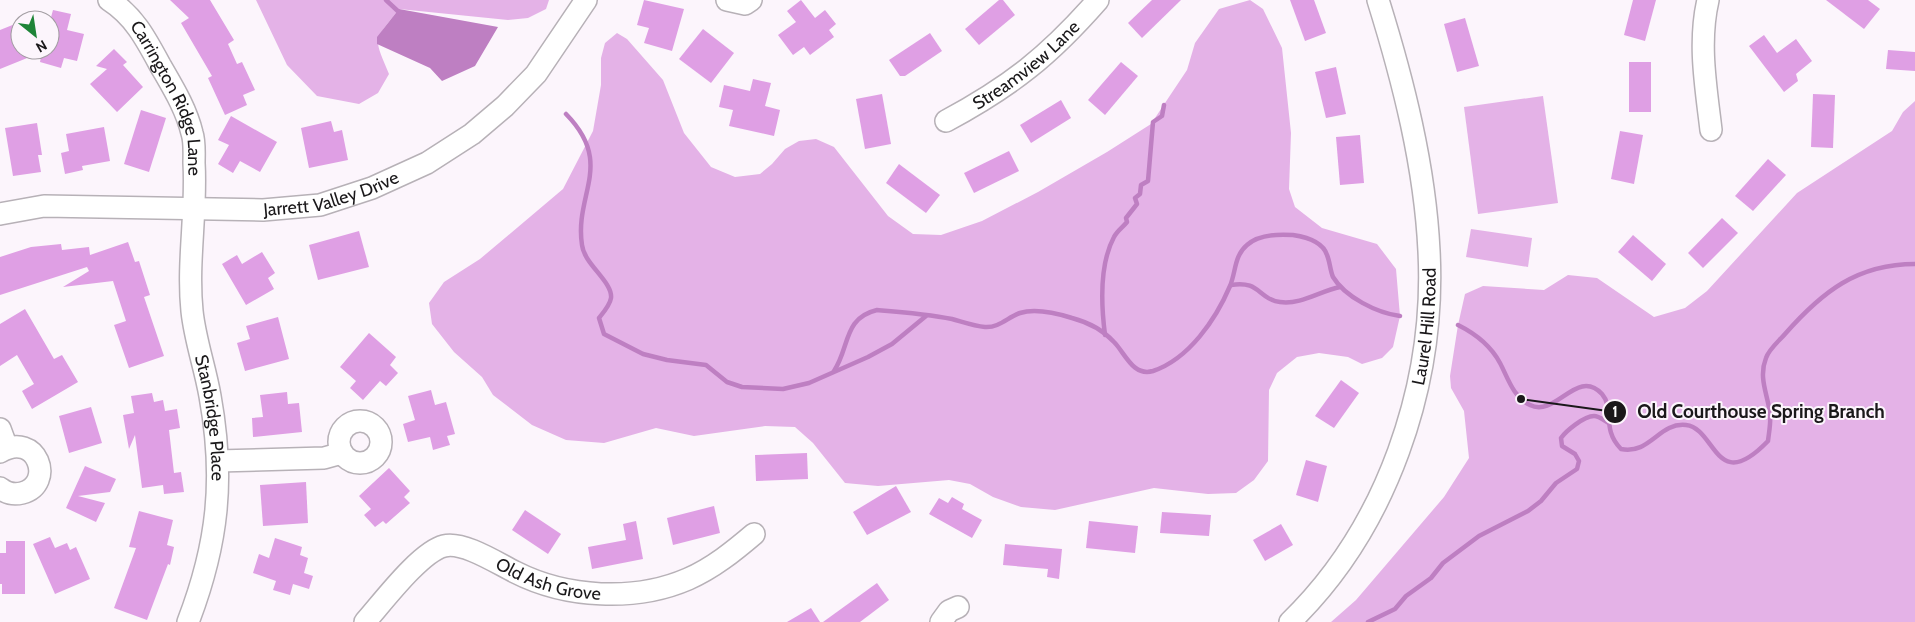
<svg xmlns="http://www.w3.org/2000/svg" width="1915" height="622" font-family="Cabin,sans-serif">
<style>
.green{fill:#e4b2e7}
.water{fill:#be7fc2}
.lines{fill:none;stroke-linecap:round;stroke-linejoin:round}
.stream{stroke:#be7fc2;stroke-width:4.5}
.building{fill:#df9fe4}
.minor-casing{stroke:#b7b1b7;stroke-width:24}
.minor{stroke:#fff;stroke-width:21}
.labels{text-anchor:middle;stroke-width:4;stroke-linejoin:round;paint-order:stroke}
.street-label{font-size:18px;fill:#1a181a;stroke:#fcf5fc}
.leader{fill:none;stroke:#1a181a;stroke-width:2}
.callout-dot{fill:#1a181a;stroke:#fcf5fc;stroke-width:2}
.mark-label{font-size:15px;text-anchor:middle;font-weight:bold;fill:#fff}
.callout-label{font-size:19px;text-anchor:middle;font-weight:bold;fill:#1a181a;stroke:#fcf5fc;stroke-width:4;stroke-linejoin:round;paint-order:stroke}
</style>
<rect width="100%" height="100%" fill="#fcf5fc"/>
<g class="green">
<path d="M256,0H549L546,9L528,18L508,20L399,9C373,43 373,35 389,74L378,93L359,104L317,96L287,65Z"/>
<path d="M1250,0L1263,9L1282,48L1291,133L1289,189L1295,207L1322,228L1377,244L1396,269L1400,316L1393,347L1382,358L1362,364L1348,357L1319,353L1297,357L1277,373L1269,390L1268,461L1254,480L1236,493L1208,494L1154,488L1055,510L1021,507L993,497L970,484L949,480L878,486L845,483L813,443L795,427L765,426L694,436L656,428L604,443L566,440L532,425L493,395L482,377L454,352L432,324L429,303L444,282L480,259L563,189L593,131L601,85V58L605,43L617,33L627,39L663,80L684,133L711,167L735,177L760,174L772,164L785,149L799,141L816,139L834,147L888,216L913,234L941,235L982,221L1038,192L1107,152L1151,124L1187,70L1195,43L1219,9Z"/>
<path d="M1543,96L1558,203L1478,214L1464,107Z"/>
<path d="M1915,101V622H1331L1356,600L1444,497L1469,458L1464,411L1451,388L1450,376L1458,325L1465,294L1483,286L1544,290L1568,275L1597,278L1654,317L1685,308L1707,291L1797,193L1892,131L1903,112Z"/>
<path d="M1471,229L1532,238L1528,267L1466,257Z"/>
</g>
<path class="water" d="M399,9L498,27L475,66L442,81L430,68L377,44V37Z"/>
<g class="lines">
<g class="stream">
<path d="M386,0L401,14"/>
<path d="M566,114C615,164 574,194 582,245C584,264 613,282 611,298C610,305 603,313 599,318L604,334L643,354L667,360L706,365L727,382L742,387L783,389L809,383L868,357L892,344L926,316"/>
<path d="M1231,285C1260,280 1258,299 1280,302C1301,305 1320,291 1340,287"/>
<path d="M1458,325C1474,333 1491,346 1500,363C1508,378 1513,397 1530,405C1556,418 1577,367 1602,394C1615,409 1601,429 1621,449C1650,455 1659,422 1686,425C1716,428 1715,496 1768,441C1769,432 1771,423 1770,414C1768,395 1758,378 1766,358C1769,349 1779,341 1785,334C1822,292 1857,264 1915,264"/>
<path d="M1105,335C1101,304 1099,265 1114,237C1117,231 1123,227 1127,222L1126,218L1137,204L1135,198L1140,194L1141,185L1148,181L1153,122L1162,116L1164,105"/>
<path d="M834,371C850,347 843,318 877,310C902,312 928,314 952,319C963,322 974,326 985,327C999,328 1008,317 1020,313C1036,308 1056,313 1072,318C1087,322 1103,330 1114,342C1125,353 1133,377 1153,371C1189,359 1216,319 1230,286C1236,272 1234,256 1247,245C1258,235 1279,234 1293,235C1306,237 1323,242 1327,255C1330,262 1330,270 1333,277C1345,297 1377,313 1400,316"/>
<path d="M1368,622L1395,609L1406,596L1431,578L1443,563L1479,536L1528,511L1541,501L1556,483L1577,469L1579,461L1575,454L1562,446L1561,438C1566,431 1584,416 1594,416C1599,416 1605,421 1609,423"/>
</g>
</g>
<g class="building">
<path d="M170,0H210L234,40L228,44L237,64L242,62L255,90L243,95L247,105L225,115L208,78L212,76L181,23L189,18Z"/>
<path d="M644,0L684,9L672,51L644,43L649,28L637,25Z"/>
<path d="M801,0L815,18L825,10L836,24L829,30L834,37L810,55L804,47L793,55L778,35L796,22L787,11Z"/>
<path d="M999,0H1003L1015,15L979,45L965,29Z"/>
<path d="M1152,0H1181L1142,38L1128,23Z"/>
<path d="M1290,0H1314L1326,33L1305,41Z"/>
<path d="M1633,0H1656L1645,41L1624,35Z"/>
<path d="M1826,0H1868L1880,9L1864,29Z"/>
<path d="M53,10L71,14L67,30L84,34L77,61L64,58L61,68L40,62L42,52L0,69V30L20,22V50H50V21Z"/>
<path d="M1465,18L1479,66L1457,72L1444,24Z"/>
<path d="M703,29L734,53L711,83L679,59Z"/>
<path d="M930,33L942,51L905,76H900L889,60Z"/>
<path d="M1764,35L1777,53L1796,39L1812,61L1796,74L1798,81L1784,92L1749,46Z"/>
<path d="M114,49L127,62L123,65L143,87L117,112L90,84L107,69L96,66Z"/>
<path d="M1888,50L1915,52V71L1886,69Z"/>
<path d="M1121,62L1138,76L1105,115L1088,100Z"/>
<rect x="1629" y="62" width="22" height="50"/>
<path d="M1336,67L1346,114L1326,118L1315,72Z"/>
<path d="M753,79L771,83L765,106L780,110L774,136L729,126L733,110L719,107L724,85L750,91Z"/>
<path d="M882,94L891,144L865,149L856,99Z"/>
<path d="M1813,94L1835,95L1833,148L1811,147Z"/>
<path d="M1061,100L1071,118L1031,143L1020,125Z"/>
<path d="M141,110L166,118L149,172L124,164Z"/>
<path d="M231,116L277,142L260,172L240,161L233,173L218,164L229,145L218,140Z"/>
<path d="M331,121L334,132L342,130L348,160L309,168L301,128Z"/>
<path d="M37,123L42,155H38L41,172L13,176L5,128Z"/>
<path d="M104,127L110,161L82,166L83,170L65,174L61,153L69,151L66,134Z"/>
<path d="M1620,131L1643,135L1634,184L1611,179Z"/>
<path d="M1360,135L1364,183L1340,185L1336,137Z"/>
<path d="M1009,151L1019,171L974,193L964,173Z"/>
<path d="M1768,159L1786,175L1753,211L1735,196Z"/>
<path d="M899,164L940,195L926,213L886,183Z"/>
<path d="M1722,218L1738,233L1703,268L1688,253Z"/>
<path d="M359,231L369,267L318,280L309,245Z"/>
<path d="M1633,235L1666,264L1652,281L1618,252Z"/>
<path d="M128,242L135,262L139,261L150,295L144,297L164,356L129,368L114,325L126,321L113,281L63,287L89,271L87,267L0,295V257L31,247L61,244L62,250L89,247L90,255Z"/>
<path d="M262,252L275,273L268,278L274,289L246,305L222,264L237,255L242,264Z"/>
<path d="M25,309L54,359L62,355L78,382L32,409L22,391L34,384L17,355L0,366V324Z"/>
<path d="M278,317L289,359L245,371L237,343L250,339L246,326Z"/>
<path d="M369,333L396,357L390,365L398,373L386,386L380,381L363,400L350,388L356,381L340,367Z"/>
<path d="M1341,380L1359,393L1334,428L1315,416Z"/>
<path d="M431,390L435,405L446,402L455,434L447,436L450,445L433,450L430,437L408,442L403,424L415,420L408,396Z"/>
<path d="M287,392L288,404L299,403L302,432L253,437L252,418L263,417L260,395Z"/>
<path d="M152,393L154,402L163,400L165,411L177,409L180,428L169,430L174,473L181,472L184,492L164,494L163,485L142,488L135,435L129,449L123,415L134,413L131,396Z"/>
<path d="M91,407L102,443L69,453L59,416Z"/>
<path d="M807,453L808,479L756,481L755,455Z"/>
<path d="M1306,460L1327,466L1318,502L1296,495Z"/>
<path d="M85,466L116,479L110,492L78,496L105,503L96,522L66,508Z"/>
<path d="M389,468L410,491L404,497L410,503L386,524L383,521L375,527L364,515L371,509L359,496Z"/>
<path d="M306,482L308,523L263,526L260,485Z"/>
<path d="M896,486L911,512L867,535L853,512Z"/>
<path d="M952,497L964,504L962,509L982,520L972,538L929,514L939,498L948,503Z"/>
<path d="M714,506L720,533L673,545L667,518Z"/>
<path d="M525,510L561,534L548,554L512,530Z"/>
<path d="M139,511L173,520L167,545L174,547L170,565L168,564L147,620L114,608L136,548L129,547Z"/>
<path d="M1162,512L1211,515L1209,536L1160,533Z"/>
<path d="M636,521L643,559L592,569L588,547L626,540L623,524Z"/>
<path d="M1089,521L1138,526L1135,553L1086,548Z"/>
<path d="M1281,524L1293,545L1265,561L1253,540Z"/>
<path d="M50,537L55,548L67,543L70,550L76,547L90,579L55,594L33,544Z"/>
<path d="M275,538L302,547L300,555L308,558L304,573L313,576L309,589L293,584L290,595L273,590L276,581L253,573L259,554L269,558Z"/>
<path d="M6,541H25V594H2V584H0V553H6Z"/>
<path d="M1005,544L1062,549L1059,579L1047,577L1048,569L1003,565Z"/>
<path d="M877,583L889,600L860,622H823Z"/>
<path d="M811,608L820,622H787Z"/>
</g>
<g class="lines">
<defs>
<g id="minor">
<path id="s1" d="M109,0C134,16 146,39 160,65C172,86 186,108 192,133C195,142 194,153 194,163C197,212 187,262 192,311C195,340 205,367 210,396C225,479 218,544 188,622"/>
<path d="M727,0L745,4L751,0"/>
<path d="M1708,0C1698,43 1706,87 1711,130"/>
<path id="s2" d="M946,121C1011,86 1049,56 1098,0"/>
<path id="s3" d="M0,214L44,206L263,210L320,205L372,188L427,163L472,134L505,106L536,74L586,0"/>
<circle cx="360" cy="442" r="21"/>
<path d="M0,429L7,448"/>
<path d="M0,452C37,430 56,484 22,493C14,495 6,493 0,488"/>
<path d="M218,461L324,458L342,453"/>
<path id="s4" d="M365,622C382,603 420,552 444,546C463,541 497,563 515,572C566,598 635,602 688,579C713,568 734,551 754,534"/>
<path d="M941,622L949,611L958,607"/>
<path id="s5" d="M1290,622C1387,528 1436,385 1429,251C1425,166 1403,80 1378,0"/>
</g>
</defs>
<use href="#minor" class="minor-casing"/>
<use href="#minor" class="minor"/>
</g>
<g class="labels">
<g class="street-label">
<text dy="6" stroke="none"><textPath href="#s2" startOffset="98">Streamview Lane</textPath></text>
<text dy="6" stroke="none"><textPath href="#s1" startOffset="118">Carrington Ridge Lane</textPath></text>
<text dy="6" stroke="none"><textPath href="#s3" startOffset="334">Jarrett Valley Drive</textPath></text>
<text dy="6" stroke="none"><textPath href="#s5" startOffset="332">Laurel Hill Road</textPath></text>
<text dy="6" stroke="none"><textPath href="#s1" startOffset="446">Stanbridge Place</textPath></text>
<text dy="6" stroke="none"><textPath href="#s4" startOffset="222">Old Ash Grove</textPath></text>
</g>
</g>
<path class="leader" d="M1521 399L1615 412"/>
<g class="callout-dot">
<circle cx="1521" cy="399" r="5"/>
<circle cx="1615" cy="412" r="12"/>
</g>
<g class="mark-label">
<text x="1615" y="417">1</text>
</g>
<g class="callout-label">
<text x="1761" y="418">Old Courthouse Spring Branch</text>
</g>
<g transform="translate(35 35) rotate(150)"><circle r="24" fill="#fcf5fc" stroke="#a29da2"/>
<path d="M0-4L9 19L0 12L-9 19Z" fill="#1e8438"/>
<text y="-8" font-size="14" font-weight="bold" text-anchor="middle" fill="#1a181a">N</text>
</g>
</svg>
